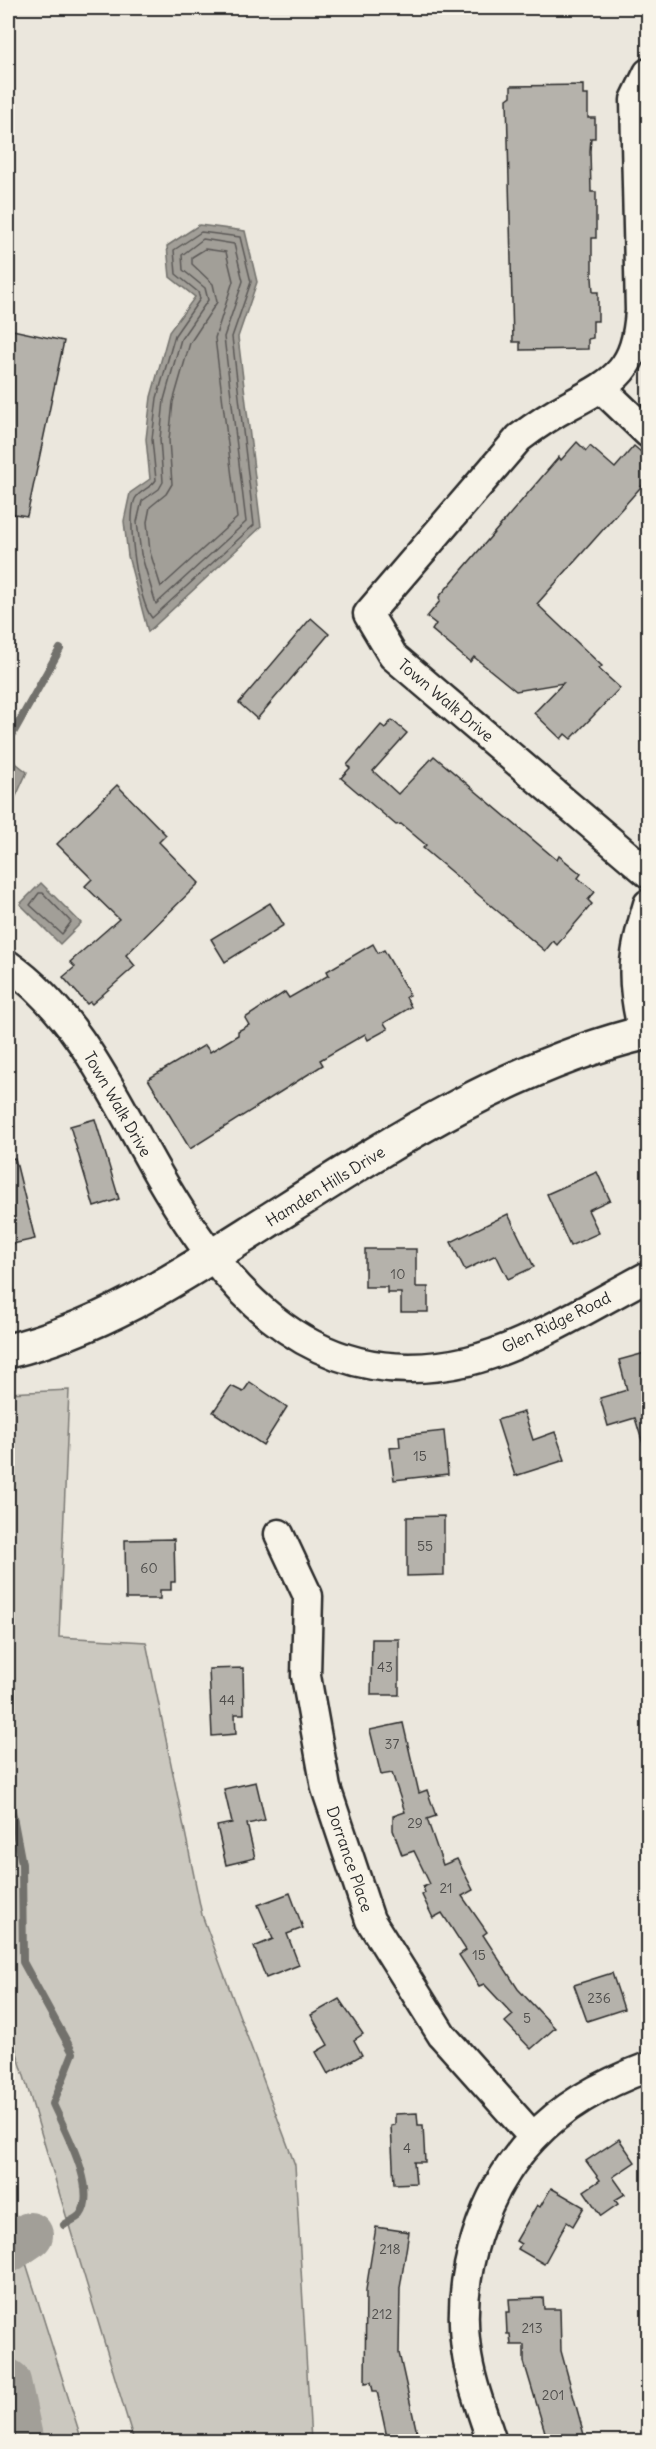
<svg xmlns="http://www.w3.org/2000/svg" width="656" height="2449" font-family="Delius,sans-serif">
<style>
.green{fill:#cbc8bf;stroke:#7b7a75;stroke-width:1.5}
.water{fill:#a29f98;stroke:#72716c;stroke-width:1.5}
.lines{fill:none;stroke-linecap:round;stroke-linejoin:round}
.shore{stroke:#5b5957;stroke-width:1.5}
.stream{stroke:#72716c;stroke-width:8}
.river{stroke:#a29f98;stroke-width:46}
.building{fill:#b5b2ab;stroke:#2b2b2b;stroke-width:1.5}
.minor-casing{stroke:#2b2b2b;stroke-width:33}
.tertiary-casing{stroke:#2b2b2b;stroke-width:38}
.minor{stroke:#f7f3e8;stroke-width:28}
.tertiary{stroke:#f7f3e8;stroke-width:33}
.labels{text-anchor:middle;stroke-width:6;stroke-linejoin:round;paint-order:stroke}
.number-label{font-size:14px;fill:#4e4d4b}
.street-label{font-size:16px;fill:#2b2b2b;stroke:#f7f3e8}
</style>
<rect width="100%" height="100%" fill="#ebe7dd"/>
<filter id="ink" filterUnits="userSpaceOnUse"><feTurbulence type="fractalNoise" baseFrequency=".0167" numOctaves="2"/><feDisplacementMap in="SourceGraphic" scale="12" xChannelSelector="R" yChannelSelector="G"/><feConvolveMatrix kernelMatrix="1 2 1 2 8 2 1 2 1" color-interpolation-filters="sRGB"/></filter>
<g filter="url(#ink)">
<g class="green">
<path d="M69,1390L59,1637L146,1642L202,1915L295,2165L311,2441H134L8,2023V1393Z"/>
<path d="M8,2206L82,2441H8Z"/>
</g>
<g class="water">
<path d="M199,225L245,231L257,282L238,337L261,527L148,632L128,556L124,521L130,493L150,479L146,439L151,397L169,332L195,297L170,277L167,246Z"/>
<path d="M8,757L27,772L8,814Z"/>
<path d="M41,883L81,923L60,944L20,904Z"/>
</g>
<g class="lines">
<g class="shore">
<path d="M201,232L240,237L251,282L232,337L254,525L152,618C138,601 126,520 135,499C139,491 151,488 156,480L152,439L157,398L175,335L200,299L198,292L176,274L174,250Z"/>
<path d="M203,239L234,244L243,281L224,337L246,522L156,604L141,554L137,522L142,501L159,489L163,482L160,439L164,400L181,339L208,300L205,288L183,270L182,255Z"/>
<path d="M205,249L226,252L233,281L215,338L237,518L161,587L150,552L147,522L150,507L166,494L172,484L169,440L173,402L190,343L217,302L213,284L192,264V257Z"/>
<path d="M39,893H43L71,922L62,934L30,905Z"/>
</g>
<g class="stream">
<path d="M8,742L60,649"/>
<path d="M8,1790L22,1864L23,1962L73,2053L53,2104C64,2129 99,2191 80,2215C76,2219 68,2222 64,2225"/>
</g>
<g class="river">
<path d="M8,2250L30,2235"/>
<path d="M8,2382L21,2442"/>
</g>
</g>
<g class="building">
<path d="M583,85V95H588V118H595V138H591L590,151L591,192H596V238H592V277L593,292H598V321H593V338L588,339V349L520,350V342H513L507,99L511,96V86Z"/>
<path d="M8,329L64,341L27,516L8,513Z"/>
<path d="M577,442L586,451L590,446L615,468L634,446L648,458V479L537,604L602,666L599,669L620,688L571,739L565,734L561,739L534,713L563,683L516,691L474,657L470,662L432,630L436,624L427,617L440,601L439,597L559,457L561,460Z"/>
<path d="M311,618L329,634L257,719L239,703Z"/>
<path d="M392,720L407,733L373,771L398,794L434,756L557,860L559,856L581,874L578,878L595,892L588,900L592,904L557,945L553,941L545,951L423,848L426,845L401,824L396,825L341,778L350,768L347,765L381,725L385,728Z"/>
<path d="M117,785L166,835L159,842L199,883L126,955L135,966L92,1004L90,1002L87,1004L63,977L75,967L70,962L119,919L85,886L92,879L57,844Z"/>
<path d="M270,903L284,925L225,962L211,939Z"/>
<path d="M373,944L378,953L384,950L410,995L406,997L411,1007L384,1023L388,1029L368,1040L365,1034L320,1060L323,1065L190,1149L148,1079L205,1045L210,1052L238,1035V1031L249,1025L245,1018L285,992L289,998L329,975L327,971Z"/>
<path d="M95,1119L119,1199L94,1207L70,1126Z"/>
<path d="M15,1158L35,1239L8,1245V1159Z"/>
<path d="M597,1172L610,1200L588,1210L599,1233L570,1246L547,1194Z"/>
<path d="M508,1214L534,1267L508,1279L496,1255L465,1270L451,1242Z"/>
<path d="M365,1249H416V1287H428V1312H401V1293H387V1287H365Z"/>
<path d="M645,1353L648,1366V1443L643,1444L635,1418L608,1426L600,1398L627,1390L619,1360Z"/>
<path d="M250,1382L287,1407L263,1445L213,1412L231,1386L243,1392Z"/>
<path d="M524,1412L533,1440L555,1432L565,1460L515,1476L497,1420Z"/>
<path d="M444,1431L448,1474L394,1480L390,1448L400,1447L399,1436Z"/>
<path d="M444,1516V1575L407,1576V1517Z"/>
<path d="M174,1539L175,1582H171V1590H160V1599H126L125,1540Z"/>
<path d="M372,1639H399V1695H371Z"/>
<path d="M243,1668L244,1714H235L236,1734L212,1736L209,1669Z"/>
<path d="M403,1723L419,1793L427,1790L436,1816L427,1819L443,1865L457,1859L473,1890L462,1896L487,1932L483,1935L518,1989L555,2028L531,2049L505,2022L513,2015L484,1984L479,1986L459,1955L466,1950L442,1913L433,1918L422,1895L425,1893L423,1887L430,1884L414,1851L402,1855L393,1830V1816L405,1812L392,1773L381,1775L370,1730Z"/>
<path d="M256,1782L265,1820L247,1824L255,1858L226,1865L217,1826L232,1823L224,1789Z"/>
<path d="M290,1893L303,1928L287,1934L299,1965L266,1978L254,1947L273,1939L258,1905Z"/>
<path d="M612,1973L624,2009L587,2021L574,1985Z"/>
<path d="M339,1999L363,2034L354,2040L362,2055L328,2074L316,2052L328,2045L311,2015Z"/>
<path d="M417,2113L418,2125H423L425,2162H414L416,2183L394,2184L391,2126L395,2125V2114Z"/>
<path d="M619,2139L635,2162L613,2177L625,2194L615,2200L618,2204L601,2216L584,2191L600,2180L586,2161Z"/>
<path d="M551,2188L584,2207L573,2226L567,2222L544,2264L518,2249L521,2244L516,2241L537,2205L540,2207Z"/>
<path d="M376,2227L409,2232L400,2288L399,2353L419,2442H388L377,2391H373L371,2382L365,2383L366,2290Z"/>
<path d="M543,2298L544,2309H560L561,2351L586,2442H548L524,2362V2345H511L510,2334H507L506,2312H510L509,2299Z"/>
</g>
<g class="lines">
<defs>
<g id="minor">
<path d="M648,73L635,100L640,311C636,369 617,380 570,405C551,415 535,426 519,438L368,614L393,656L648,873"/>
<path d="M602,389L648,433"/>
<path d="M8,965C72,1010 107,1082 144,1149C214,1277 304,1399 468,1361C527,1347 594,1304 648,1276"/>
<path d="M643,1033C630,978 632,957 648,904"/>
<path d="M279,1534L308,1596L306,1676L326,1788L370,1920L442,2035L533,2137"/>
<path d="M492,2442C482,2411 470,2381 466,2349C456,2276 482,2192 533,2138C563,2105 607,2082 648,2067"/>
</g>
<path id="tertiary" d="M8,1351C103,1328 181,1276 263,1224C383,1148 508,1065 648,1032"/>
</defs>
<use href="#minor" class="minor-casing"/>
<use href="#tertiary" class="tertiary-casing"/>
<use href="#minor" class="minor"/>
<use href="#tertiary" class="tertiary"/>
</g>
</g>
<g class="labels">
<g class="number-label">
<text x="398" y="1279">10</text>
<text x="420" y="1461">15</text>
<text x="425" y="1551">55</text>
<text x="149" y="1573">60</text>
<text x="385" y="1672">43</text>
<text x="227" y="1705">44</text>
<text x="392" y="1749">37</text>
<text x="415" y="1828">29</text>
<text x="446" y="1893">21</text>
<text x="479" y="1960">15</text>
<text x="599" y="2003">236</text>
<text x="527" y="2023">5</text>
<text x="407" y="2153">4</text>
<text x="390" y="2254">218</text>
<text x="382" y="2319">212</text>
<text x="532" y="2333">213</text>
<text x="553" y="2400">201</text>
</g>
<g class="street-label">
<text transform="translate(446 700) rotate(40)" y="6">Town Walk Drive</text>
<text transform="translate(118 1104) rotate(60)" y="6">Town Walk Drive</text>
<text transform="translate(325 1186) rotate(-32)" y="6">Hamden Hills Drive</text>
<text transform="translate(556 1322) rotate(-26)" y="6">Glen Ridge Road</text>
<text transform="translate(350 1859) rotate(71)" y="6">Dorrance Place</text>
</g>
</g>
<rect width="656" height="2449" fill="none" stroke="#f7f3e8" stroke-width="30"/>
<rect x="15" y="15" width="626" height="2419" fill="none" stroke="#2b2b2b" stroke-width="2" filter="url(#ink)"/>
</svg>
